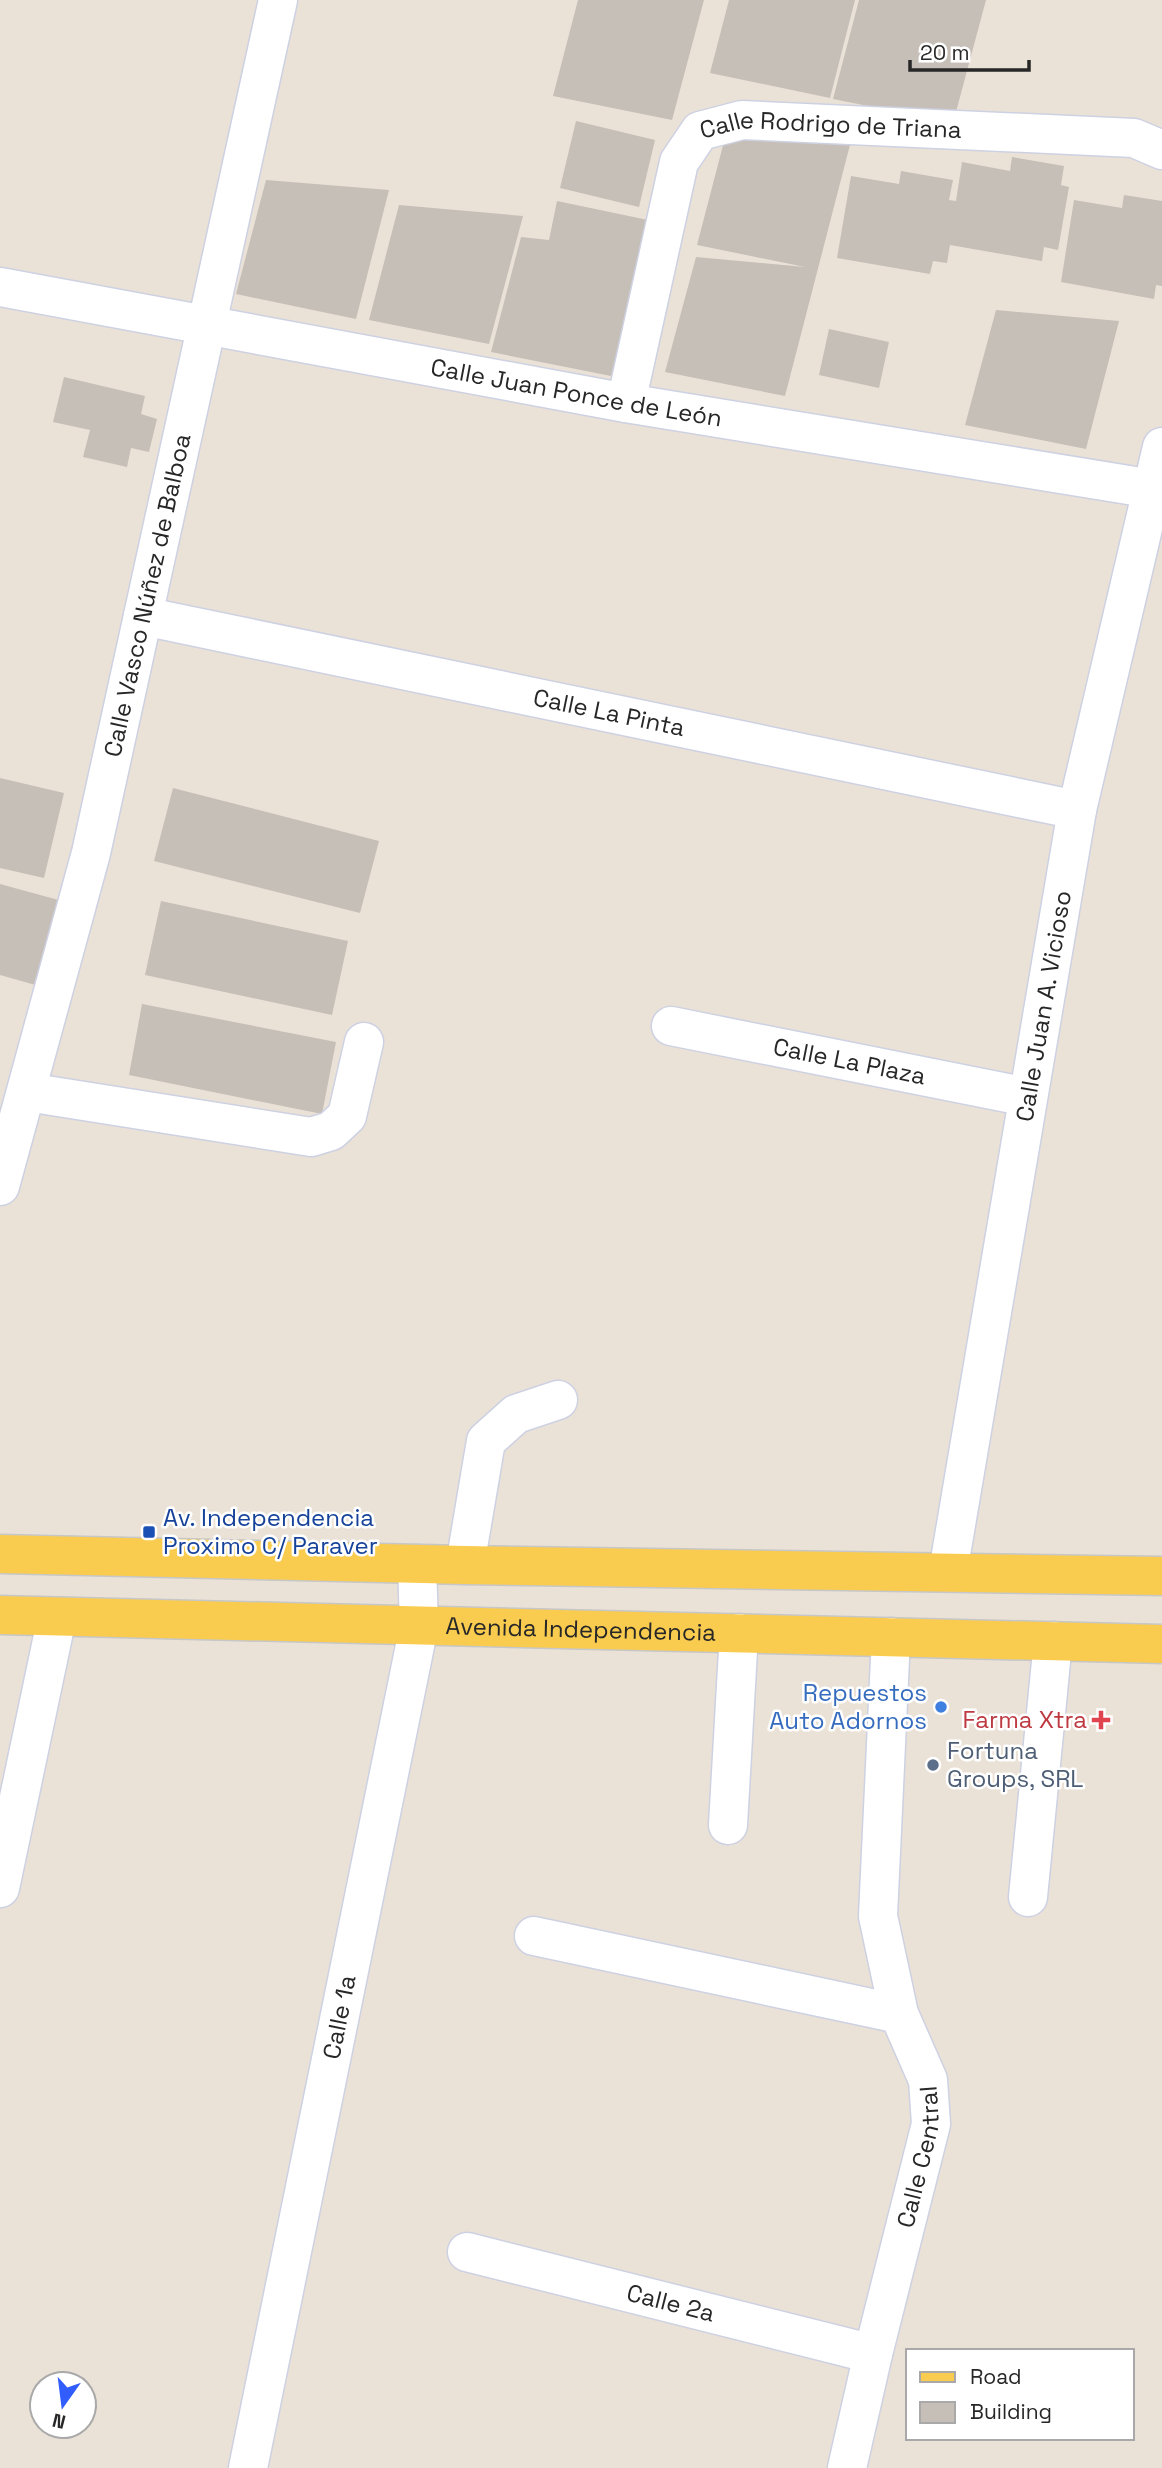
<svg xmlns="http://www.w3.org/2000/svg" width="1162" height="2468" font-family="'Space Grotesk',sans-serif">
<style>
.building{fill:#c6bfb8}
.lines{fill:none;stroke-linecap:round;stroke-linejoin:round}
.minor-casing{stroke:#cdd1e2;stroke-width:41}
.major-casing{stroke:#c7c7c7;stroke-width:41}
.minor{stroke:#fff;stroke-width:38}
.major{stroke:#f9cc4f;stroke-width:38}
.transit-dot{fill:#1a4fb4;stroke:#fff;stroke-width:2.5}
.shop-dot{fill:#3f7fe0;stroke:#fff;stroke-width:2.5}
.health-dot{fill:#e0444e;stroke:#fff;stroke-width:2.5}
.service-dot{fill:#5c6f8a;stroke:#fff;stroke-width:2.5}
.labels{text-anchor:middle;stroke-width:5;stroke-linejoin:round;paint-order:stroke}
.street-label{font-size:24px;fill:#272727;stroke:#fff}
.transit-label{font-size:24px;fill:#164399;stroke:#fff;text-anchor:start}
.shop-label{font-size:24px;fill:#366cbe;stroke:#fff;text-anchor:end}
.health-label{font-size:24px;fill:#be3a42;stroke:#fff;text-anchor:end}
.service-label{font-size:24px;fill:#4e5e75;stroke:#fff;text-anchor:start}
</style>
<rect width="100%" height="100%" fill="#ebe2d7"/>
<g class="building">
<path d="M578,0H704L672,120L553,96Z"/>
<path d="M729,0H855L830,98L710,73Z"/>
<path d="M859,0H986L953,123L833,99Z"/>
<path d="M576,121L655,140L639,207L560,188Z"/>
<path d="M727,130L851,141L785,396L665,372L696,257L805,267L697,245Z"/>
<path d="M1012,157L1064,166L1061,185L1069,187L1058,250L1044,247L1042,261L950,245L947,263L933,261L930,274L837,258L851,176L899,184L901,171L953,180L949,200L956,201L962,162L1010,171Z"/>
<path d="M266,180L389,190L356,319L236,294Z"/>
<path d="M1124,195L1162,201V286L1156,285L1154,299L1061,282L1074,200L1122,208Z"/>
<path d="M557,201L648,220L644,248L611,376L491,352L521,237L549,240Z"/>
<path d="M399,205L523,216L489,344L369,320Z"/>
<path d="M996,310L1119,321L1086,449L965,425Z"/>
<path d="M829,329L889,342L879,388L819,375Z"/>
<path d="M64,377L145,396L141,414L157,419L149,452L131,448L127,467L83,457L90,430L53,422Z"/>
<path d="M0,778L64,793L44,878L0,868Z"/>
<path d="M173,788L379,841L360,913L154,861Z"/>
<path d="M0,884L62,901L39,986L0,975Z"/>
<path d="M161,901L348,941L332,1015L145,975Z"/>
<path d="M142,1004L336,1042L322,1114L129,1075Z"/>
</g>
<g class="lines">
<defs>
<g id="minor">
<path id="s1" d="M0,287L626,403L1153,489"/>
<path id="s2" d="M626,403L679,162L700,131L742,120L1134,138L1162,150"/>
<path id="s3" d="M143,616L1077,810"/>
<path id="s4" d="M671,1026L1027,1097"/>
<path d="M27,1092L311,1137L331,1131L347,1116L364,1042"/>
<path id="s5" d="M0,1186L91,853L278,0"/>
<path d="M465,1565L486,1441L516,1414L558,1400"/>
<path id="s6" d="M948,1572L1077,810L1162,447"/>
<path d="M728,1825L739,1633"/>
<path d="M0,1888L57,1617"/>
<path d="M1028,1897L1053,1641"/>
<path d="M534,1936L899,2014"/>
<path id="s7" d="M467,2252L873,2354"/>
<path id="s8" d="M248,2468L419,1626L417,1564"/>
<path id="s9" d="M847,2468L873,2354L931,2124L928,2080L899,2014L878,1916L891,1637"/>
</g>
<g id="major">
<path d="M0,1554L465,1565L1162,1576"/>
<path id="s10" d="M0,1615L1162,1644"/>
</g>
</defs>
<use href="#minor" class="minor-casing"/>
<use href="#major" class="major-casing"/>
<use href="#minor" class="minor"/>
<use href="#major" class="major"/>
</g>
<rect class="transit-dot" x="142" y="1525" width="14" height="14" rx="3.5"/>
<circle class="shop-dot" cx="941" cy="1707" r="7"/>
<path class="health-dot" d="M1097.5 1709.5h7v7h7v7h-7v7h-7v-7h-7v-7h7z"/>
<circle class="service-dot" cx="933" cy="1765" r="7"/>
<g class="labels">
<g class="street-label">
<text dy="8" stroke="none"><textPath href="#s2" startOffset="416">Calle Rodrigo de Triana</textPath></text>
<text dy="8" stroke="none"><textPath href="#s1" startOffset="586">Calle Juan Ponce de León</textPath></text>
<text dy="8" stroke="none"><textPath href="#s5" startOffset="609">Calle Vasco Núñez de Balboa</textPath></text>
<text dy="8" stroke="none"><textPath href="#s3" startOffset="476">Calle La Pinta</textPath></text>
<text dy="8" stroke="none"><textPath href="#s6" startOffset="574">Calle Juan A. Vicioso</textPath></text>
<text dy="8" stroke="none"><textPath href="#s4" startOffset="182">Calle La Plaza</textPath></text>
<text dy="8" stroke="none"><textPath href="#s10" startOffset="581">Avenida Independencia</textPath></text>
<text dy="8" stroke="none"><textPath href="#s8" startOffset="460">Calle 1a</textPath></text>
<text dy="8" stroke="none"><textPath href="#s9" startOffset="320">Calle Central</textPath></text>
<text dy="8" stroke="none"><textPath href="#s7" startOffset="210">Calle 2a</textPath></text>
</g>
<g class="transit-label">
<text x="163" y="1526">Av. Independencia<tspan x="163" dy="28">Proximo C/ Paraver</tspan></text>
</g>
<g class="shop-label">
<text x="927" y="1701">Repuestos<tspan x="927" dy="28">Auto Adornos</tspan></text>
</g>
<g class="health-label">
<text x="1087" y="1728">Farma Xtra</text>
</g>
<g class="service-label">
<text x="947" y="1759">Fortuna<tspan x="947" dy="28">Groups, SRL</tspan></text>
</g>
</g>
<rect x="906" y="2349" width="228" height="91" fill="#ffffff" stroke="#a9a9a9" stroke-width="2"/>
<rect x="920" y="2372" width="35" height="10" fill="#f9cc4f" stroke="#a9a9a9" stroke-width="2"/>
<text x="970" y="2384" font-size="21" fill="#272727">Road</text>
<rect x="920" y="2402" width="35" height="21" fill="#c6bfb8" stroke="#a9a9a9" stroke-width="2"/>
<text x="970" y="2419" font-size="21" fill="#272727">Building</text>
<g transform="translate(63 2405) rotate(194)"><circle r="33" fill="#ffffff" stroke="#a9a9a9" stroke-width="2"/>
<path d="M0-5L12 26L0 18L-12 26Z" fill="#315dff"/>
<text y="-10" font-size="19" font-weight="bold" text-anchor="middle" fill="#272727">N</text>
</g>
<path d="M910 60v10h119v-10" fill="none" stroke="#272727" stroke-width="3.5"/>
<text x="920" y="60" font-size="21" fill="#272727" stroke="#ffffff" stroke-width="5" paint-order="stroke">20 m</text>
</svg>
